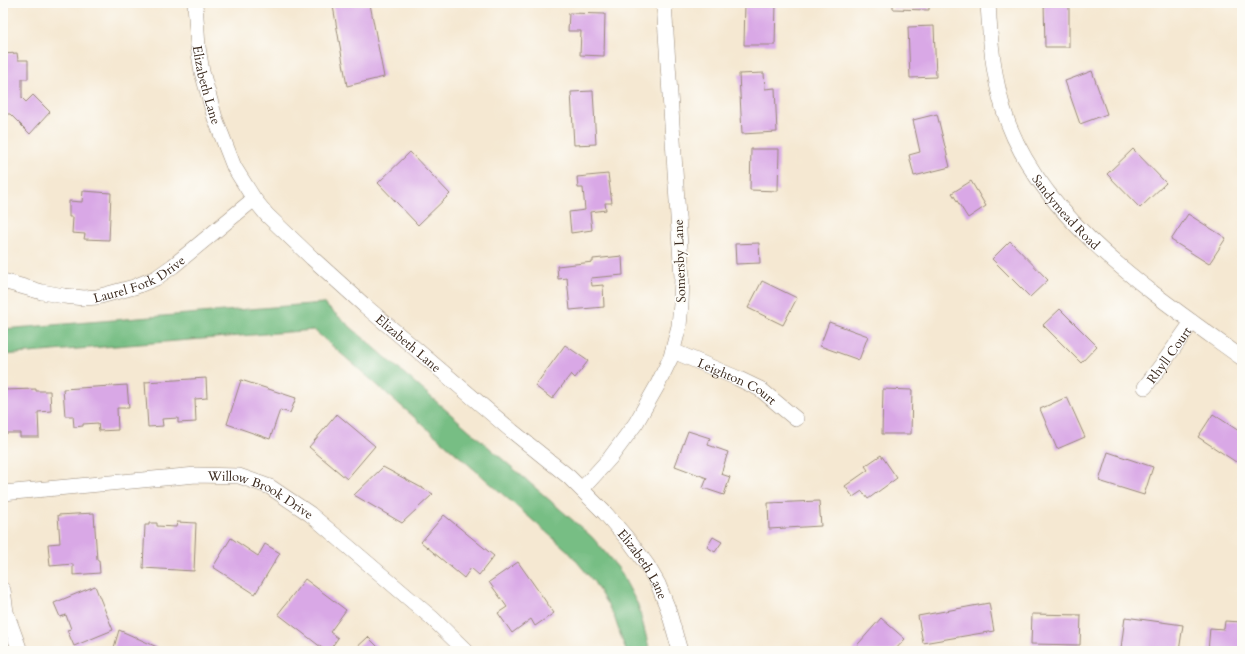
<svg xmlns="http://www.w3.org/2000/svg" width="1245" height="654" font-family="Cardo,serif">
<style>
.forest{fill:#77be84;stroke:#597451}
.building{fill:#d9a8e6}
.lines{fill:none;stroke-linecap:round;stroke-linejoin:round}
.minor-casing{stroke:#988978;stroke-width:16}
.minor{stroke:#fff;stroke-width:15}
.labels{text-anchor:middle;stroke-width:4;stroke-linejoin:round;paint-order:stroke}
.street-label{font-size:13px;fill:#3b2a1e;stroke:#fdfcf7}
</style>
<rect width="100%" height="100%" fill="#fdfcf7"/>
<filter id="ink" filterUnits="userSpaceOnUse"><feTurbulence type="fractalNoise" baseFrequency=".025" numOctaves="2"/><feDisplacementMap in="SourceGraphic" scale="8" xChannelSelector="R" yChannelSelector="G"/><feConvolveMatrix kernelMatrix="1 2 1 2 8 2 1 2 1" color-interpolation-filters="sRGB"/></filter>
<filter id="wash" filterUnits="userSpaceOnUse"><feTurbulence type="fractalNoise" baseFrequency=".012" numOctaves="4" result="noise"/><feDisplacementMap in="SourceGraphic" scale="16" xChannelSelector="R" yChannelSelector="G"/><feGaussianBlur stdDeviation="0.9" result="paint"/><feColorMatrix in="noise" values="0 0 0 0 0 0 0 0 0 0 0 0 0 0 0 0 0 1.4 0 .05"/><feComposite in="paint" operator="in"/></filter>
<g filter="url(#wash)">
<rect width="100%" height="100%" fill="#f5e8d2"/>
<path class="forest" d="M323,303L592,537L619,569L638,605L650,651H626L614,616L594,582L568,551L314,330L3,355V329Z"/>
<g id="blocks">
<g class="building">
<path d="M745,3H776L775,45H744Z"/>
<path d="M893,3H929V10L893,9Z"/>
<path d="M1044,3H1069V47H1045Z"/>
<path d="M370,4L384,77L347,86L333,6Z"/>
<path d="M569,13L605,14L604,56L580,55L581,31H568Z"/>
<path d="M934,26L936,77L910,78L908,27Z"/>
<path d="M17,53L18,60H28V79H22V98L26,102L33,95L50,112L30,134L10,114H3V54Z"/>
<path d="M1092,71L1107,114L1080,124L1065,81Z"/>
<path d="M764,73L765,89L775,88L777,132L742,134L739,74Z"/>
<path d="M593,91L596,144L574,145L571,92Z"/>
<path d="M937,114L950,167L914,176L909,155L920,152L913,120Z"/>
<path d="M751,149H779L778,191L750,190Z"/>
<path d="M1133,149L1166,183L1140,208L1107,174Z"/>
<path d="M410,152L450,194L418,225L378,183Z"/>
<path d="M608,174L612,203H605L606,210L590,212L592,230L571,233L569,212L585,210L583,188H578L577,177Z"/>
<path d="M971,181L986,206L968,218L952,193Z"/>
<path d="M83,191L111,193L109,240L84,239L85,234L72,233L73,217H69V201L82,202Z"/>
<path d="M1188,214L1226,238L1209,264L1171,240Z"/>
<path d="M1010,241L1048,280L1030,297L992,259Z"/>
<path d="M759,243L760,263L736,264L735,244Z"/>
<path d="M622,256L623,275L591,278L592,286L603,285L604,307L570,310L567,278L558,279L557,266L593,262V259Z"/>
<path d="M762,281L797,298L783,325L748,308Z"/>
<path d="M1060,309L1097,346L1081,363L1043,325Z"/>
<path d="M829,322L868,336L859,360L820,346Z"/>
<path d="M565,345L588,361L575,378L571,374L552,399L535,386Z"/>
<path d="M206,378L207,398L195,399L196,422L178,423V418L162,419L163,426L148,427L145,382Z"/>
<path d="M241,380L296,398L290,413L280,410L270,439L227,424Z"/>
<path d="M127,385L129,408H117L118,430L99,431L98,423L83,424V426L74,427L73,416H65L63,389Z"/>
<path d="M36,389V391H50L51,411L38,412L39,437H20V433H3V390Z"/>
<path d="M883,389L912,390L911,434H882Z"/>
<path d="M1067,397L1085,437L1057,449L1040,409Z"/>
<path d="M337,414L375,446L347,479L309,447Z"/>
<path d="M1213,414L1242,433V452L1236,462L1198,437Z"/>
<path d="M688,431L710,438L708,445L728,452L721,474L730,477L724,495L703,488L707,478L675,466Z"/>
<path d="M1108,452L1153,467L1144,495L1099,481Z"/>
<path d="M881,455L897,478L868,499L862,491L853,497L845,486L868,470L865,466Z"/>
<path d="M383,467L433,494L402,523L354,495Z"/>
<path d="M819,501L821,526L769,529L768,503Z"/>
<path d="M94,513L97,560H99L100,573L73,575V564L50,566L48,544L60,543L58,515Z"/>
<path d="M444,515L494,556L479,575L471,568L464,578L421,542Z"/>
<path d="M177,522L196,523L194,571L143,568L145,525H149V523H157V526L176,527Z"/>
<path d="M713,537L722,542L715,552L707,547Z"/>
<path d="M231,538L258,556L265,544L280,553L255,594L213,567Z"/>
<path d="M518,562L554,613L535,626L531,619L512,633L498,613L507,607L489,582Z"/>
<path d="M305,579L346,610L330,632L338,638L329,651H326L278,614Z"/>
<path d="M95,586L113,630L74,646L67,630L71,629L66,615L60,617L54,603Z"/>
<path d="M989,603L994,631L923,643L918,616Z"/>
<path d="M1032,614L1081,615L1080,645L1031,644Z"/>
<path d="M1125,617L1183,625L1179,651H1146L1121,648Z"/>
<path d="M881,618L905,639L894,651H852Z"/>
<path d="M1225,621L1242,622V651H1208L1210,628L1224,629Z"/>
<path d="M119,630L166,651H113Z"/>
<path d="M368,637L382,651H353Z"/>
</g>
</g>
</g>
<g filter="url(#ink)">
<use href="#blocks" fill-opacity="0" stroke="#988978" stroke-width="1"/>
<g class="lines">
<defs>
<g id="minor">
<path id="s1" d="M195,3L198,47L202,72L215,118L234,167L254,199L267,215L312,258L364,305L512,431L569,477L605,513L631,543L647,565L658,584L668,609L680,651"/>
<path id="s2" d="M988,3C990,39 993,74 1003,108C1035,217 1154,294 1242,358"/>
<path id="s3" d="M3,281L42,292L64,296L84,298L97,297L134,287L156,278L173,266L254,199"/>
<path id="s4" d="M673,351L737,378L760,389L796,419"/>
<path id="s5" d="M1145,387L1166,359L1192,322"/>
<path d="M582,489L610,458L636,423L657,386L671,357L679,326L681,304L682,277L664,3"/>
<path id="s6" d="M3,493L196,475L239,476L270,487L310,514L432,618L466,651"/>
<path d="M3,590L6,612L20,651"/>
</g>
</defs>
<use href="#minor" class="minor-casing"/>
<use href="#minor" class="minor"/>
</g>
</g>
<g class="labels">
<g class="street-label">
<text dy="5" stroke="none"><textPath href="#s1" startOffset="83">Elizabeth Lane</textPath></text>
<text dy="5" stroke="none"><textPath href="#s2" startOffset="229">Sandymead Road</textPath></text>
<text transform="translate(679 261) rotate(-92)" y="5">Somersby Lane</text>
<text dy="5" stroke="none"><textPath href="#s3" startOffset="142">Laurel Fork Drive</textPath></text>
<text dy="5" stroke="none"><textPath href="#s1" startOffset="419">Elizabeth Lane</textPath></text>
<text dy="5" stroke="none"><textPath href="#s5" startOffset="40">Rhyll Court</textPath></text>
<text dy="5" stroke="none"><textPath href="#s4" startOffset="71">Leighton Court</textPath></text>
<text dy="5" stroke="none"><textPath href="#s6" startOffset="263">Willow Brook Drive</textPath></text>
<text dy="5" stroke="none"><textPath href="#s1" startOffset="743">Elizabeth Lane</textPath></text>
</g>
</g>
<rect width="1245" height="654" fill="none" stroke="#fdfcf7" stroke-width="16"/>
</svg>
